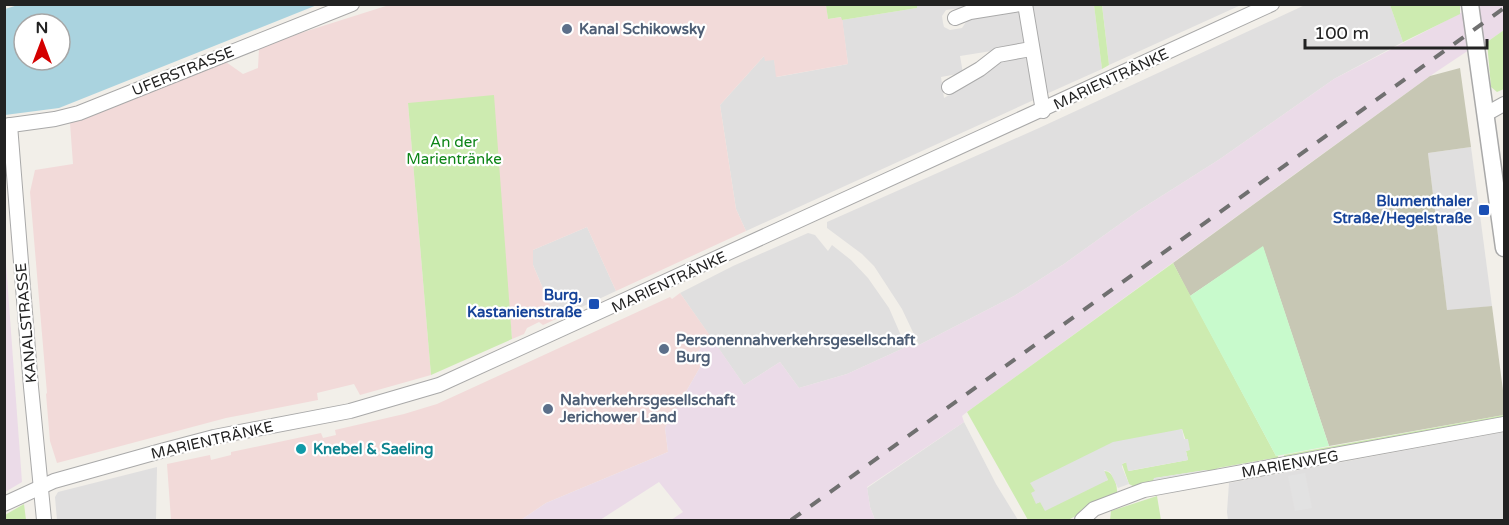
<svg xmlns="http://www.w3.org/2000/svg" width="1509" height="525" font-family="'Varela Round',sans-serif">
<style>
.residential{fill:#e0dfdf}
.commercial{fill:#f2dad9}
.industrial{fill:#ebdbe8}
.construction{fill:#c7c7b4}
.grass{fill:#cdebb0}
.park{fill:#c8facc}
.parking{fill:#e2e2e2}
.water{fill:#aad3df;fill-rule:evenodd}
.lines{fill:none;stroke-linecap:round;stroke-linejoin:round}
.minor-casing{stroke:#a9a9a9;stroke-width:16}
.tertiary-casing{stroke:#a9a9a9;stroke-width:19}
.minor{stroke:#fff;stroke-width:14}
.tertiary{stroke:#fff;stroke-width:16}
.rail{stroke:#707070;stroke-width:4;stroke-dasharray:12 12;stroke-linecap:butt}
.service-dot{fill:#5c6f8a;stroke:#fff;stroke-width:2}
.transit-dot{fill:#1a4fb4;stroke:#fff;stroke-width:2}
.culture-dot{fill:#0f9aa8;stroke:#fff;stroke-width:2}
.labels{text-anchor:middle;stroke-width:4.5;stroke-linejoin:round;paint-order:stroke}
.service-label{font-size:15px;font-weight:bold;fill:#4e5e75;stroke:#fff;text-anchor:start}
.street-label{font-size:15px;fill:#222;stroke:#fff}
.park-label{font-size:15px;fill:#0c8416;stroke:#fff}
.transit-label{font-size:15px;font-weight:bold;fill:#164399;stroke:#fff;text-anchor:end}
.culture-label{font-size:15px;font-weight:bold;fill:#0d838f;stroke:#fff;text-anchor:start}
</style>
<rect width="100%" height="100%" fill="#f2efe9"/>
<g class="residential">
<path d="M917,4L990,5L946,10L942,16L943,23L944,27L950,30L962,28L968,19L1016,10L1021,13L1025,40L1022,46L960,56L963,73L941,77L944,98L979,78L997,62L1024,55L1028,57L1036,99L746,231L736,209L720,105L764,56L774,59L777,77L848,64L842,20L917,8Z"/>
<path d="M1102,4L1241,5L1109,65Z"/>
<path d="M1030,5H1094L1102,69L1044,95Z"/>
<path d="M1305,5H1390L1403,42L1334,79L1220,159L1138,211L1064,264L1014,296L919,345L902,309L874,266L862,254L827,228V222L1039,128Z"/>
<path d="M1471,147L1492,306L1447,311L1428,153Z"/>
<path d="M587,227L616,291L556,319L533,265V250Z"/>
<path d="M808,233L815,235L828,251L832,245L851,260L868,278L889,308L906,347L847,374L799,388L780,362L744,385L680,293L733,266Z"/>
<path d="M964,422L996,484L1018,520H875L870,507L867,488Z"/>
<path d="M1504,432V520H1228L1227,512L1229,483Z"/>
<path d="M157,467L156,520H57L55,497L58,492Z"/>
</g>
<g class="commercial">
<path d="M826,4L828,19L842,17L848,64L776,77L774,60L765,61L764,56L720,105L736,209L746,231L616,291L587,227L533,250V265L556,319L543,325L539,322L527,328L524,334L512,339L507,282L408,103L431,375L360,395L354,384L317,393L318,400L226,418L57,463L50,441L46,394L47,393L30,192L35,170L73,164L70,123L226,62L243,74L258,68L259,49L288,37L389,5Z"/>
<path d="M680,293L713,340L701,347L694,359L702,364L665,428L668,452L546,503L521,520H171L167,464L210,455L211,460L231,455V452L321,433L323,438L336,435L335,430L404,414L437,404L670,297L672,299Z"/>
</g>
<g class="industrial">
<path d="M1476,5H1504V30L1487,42L1466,52L1430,76L967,412L962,416L964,422L867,487L870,507L875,520H671L683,512L659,482L600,520H521L546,503L668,452L665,428L702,364L694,359L701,347L713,340L744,385L780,362L799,388L847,374L906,347L919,345L1014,296L1064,264L1138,211L1220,159L1334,79Z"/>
<path d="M4,236L22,482L5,492H4Z"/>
</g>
<path class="construction" d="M1460,68L1471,147L1428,153L1447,310L1492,306L1504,398V415L1329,446L1263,247L1190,296L1173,263L1430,76Z"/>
<g class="grass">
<path d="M917,5V8L842,20L841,17L828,19L826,5Z"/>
<path d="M1094,5H1102L1109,65L1102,69Z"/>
<path d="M1390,5H1460V14L1403,42Z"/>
<path d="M1504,30V89L1497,92L1491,87L1487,42Z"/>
<path d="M494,95L512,339L431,375L408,103Z"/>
<path d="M1173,263L1276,456H1278L1279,461L1268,459L1218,468L1212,473L1206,470L1155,478L1152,483L1135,487L1129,484L1122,464L1127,462L1129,471L1188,460L1186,451L1189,450L1182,429L1032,493L1037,503L1108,480L1103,471C1114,470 1118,486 1117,495L1068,520H1028L967,412Z"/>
<path d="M1504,415V418L1346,449L1342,446L1292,455L1285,460L1284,455Z"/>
<path d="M1157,496L1161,520H1110L1111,511Z"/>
<path d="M24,504L26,520H5V515Z"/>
</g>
<path class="park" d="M1263,246L1329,446L1276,456L1190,296Z"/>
<g class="parking">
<path d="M1182,429L1184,439H1188L1190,450L1186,451L1188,460L1128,471L1126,462L1122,464V467L1129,484L1118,488L1110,472L1104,470L1108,480L1045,511L1040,502L1036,504L1031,493L1035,491L1030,483L1113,442Z"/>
<path d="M1206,470L1212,473L1152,483L1154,478Z"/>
<path d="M1305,473L1312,508L1295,511L1288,476Z"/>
</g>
<path class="water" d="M18,5V4L317,5L59,108L5,115V9ZM24,24H60V60H24Z"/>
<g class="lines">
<defs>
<g id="minor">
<path d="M1025,4L1043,111"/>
<path d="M955,18L970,12L1020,4"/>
<path d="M949,87L980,69L998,55L1031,49"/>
<path d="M1486,114L1504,104"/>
<path d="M10,125L31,387L44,520"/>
<path d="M4,126L55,119L79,113L352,4"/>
<path d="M4,504L54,481L161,451L214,437L350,411L439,385L1272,4"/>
<path d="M1082,520L1094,509L1144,490L1504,424"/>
</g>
<path id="tertiary" d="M1470,4L1504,248"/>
</defs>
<use href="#minor" class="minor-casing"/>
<use href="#tertiary" class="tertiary-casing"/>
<use href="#minor" class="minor"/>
<use href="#tertiary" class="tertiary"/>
<path class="rail" d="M791,520L1504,8"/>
</g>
<g class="service-dot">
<circle cx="567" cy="29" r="6"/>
<circle cx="664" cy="349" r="6"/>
<circle cx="548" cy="409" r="6"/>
</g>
<g class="transit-dot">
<rect x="1478" y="204" width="12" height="12" rx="3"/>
<rect x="588" y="298" width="12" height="12" rx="3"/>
</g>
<circle class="culture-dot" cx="301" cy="449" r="6"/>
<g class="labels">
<g class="service-label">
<text x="579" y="34">Kanal Schikowsky</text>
<text x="676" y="345">Personennahverkehrsgesellschaft<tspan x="676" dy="17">Burg</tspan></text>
<text x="560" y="405">Nahverkehrsgesellschaft<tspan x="560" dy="17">Jerichower Land</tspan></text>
</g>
<g class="street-label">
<text transform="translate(183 71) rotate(-22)" y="5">UFERSTRASSE</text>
<text transform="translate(1111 79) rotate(-25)" y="5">MARIENTRÄNKE</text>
<text transform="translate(669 282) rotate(-25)" y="5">MARIENTRÄNKE</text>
<text transform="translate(26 323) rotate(-95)" y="5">KANALSTRASSE</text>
<text transform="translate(212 440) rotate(-13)" y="5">MARIENTRÄNKE</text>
<text transform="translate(1290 464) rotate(-10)" y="5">MARIENWEG</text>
</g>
<g class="park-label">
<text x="454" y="147">An der<tspan x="454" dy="17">Marientränke</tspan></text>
</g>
<g class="transit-label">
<text x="1472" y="206">Blumenthaler<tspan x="1472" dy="17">Straße/Hegelstraße</tspan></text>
<text x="582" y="300">Burg,<tspan x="582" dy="17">Kastanienstraße</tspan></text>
</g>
<g class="culture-label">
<text x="313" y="454">Knebel &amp; Saeling</text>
</g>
</g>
<rect width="1509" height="525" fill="none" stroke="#222222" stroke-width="12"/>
<g transform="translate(42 42)"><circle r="28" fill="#ffffff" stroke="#a7a7a7" stroke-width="1.5"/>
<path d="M0-4.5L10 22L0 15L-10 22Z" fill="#d40000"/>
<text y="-9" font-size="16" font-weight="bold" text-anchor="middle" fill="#222222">N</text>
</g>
<path d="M1305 39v9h182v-9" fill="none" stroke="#222222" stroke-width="3"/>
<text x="1314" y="39" font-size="18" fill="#222222" stroke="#ffffff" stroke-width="4.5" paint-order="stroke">100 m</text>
</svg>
